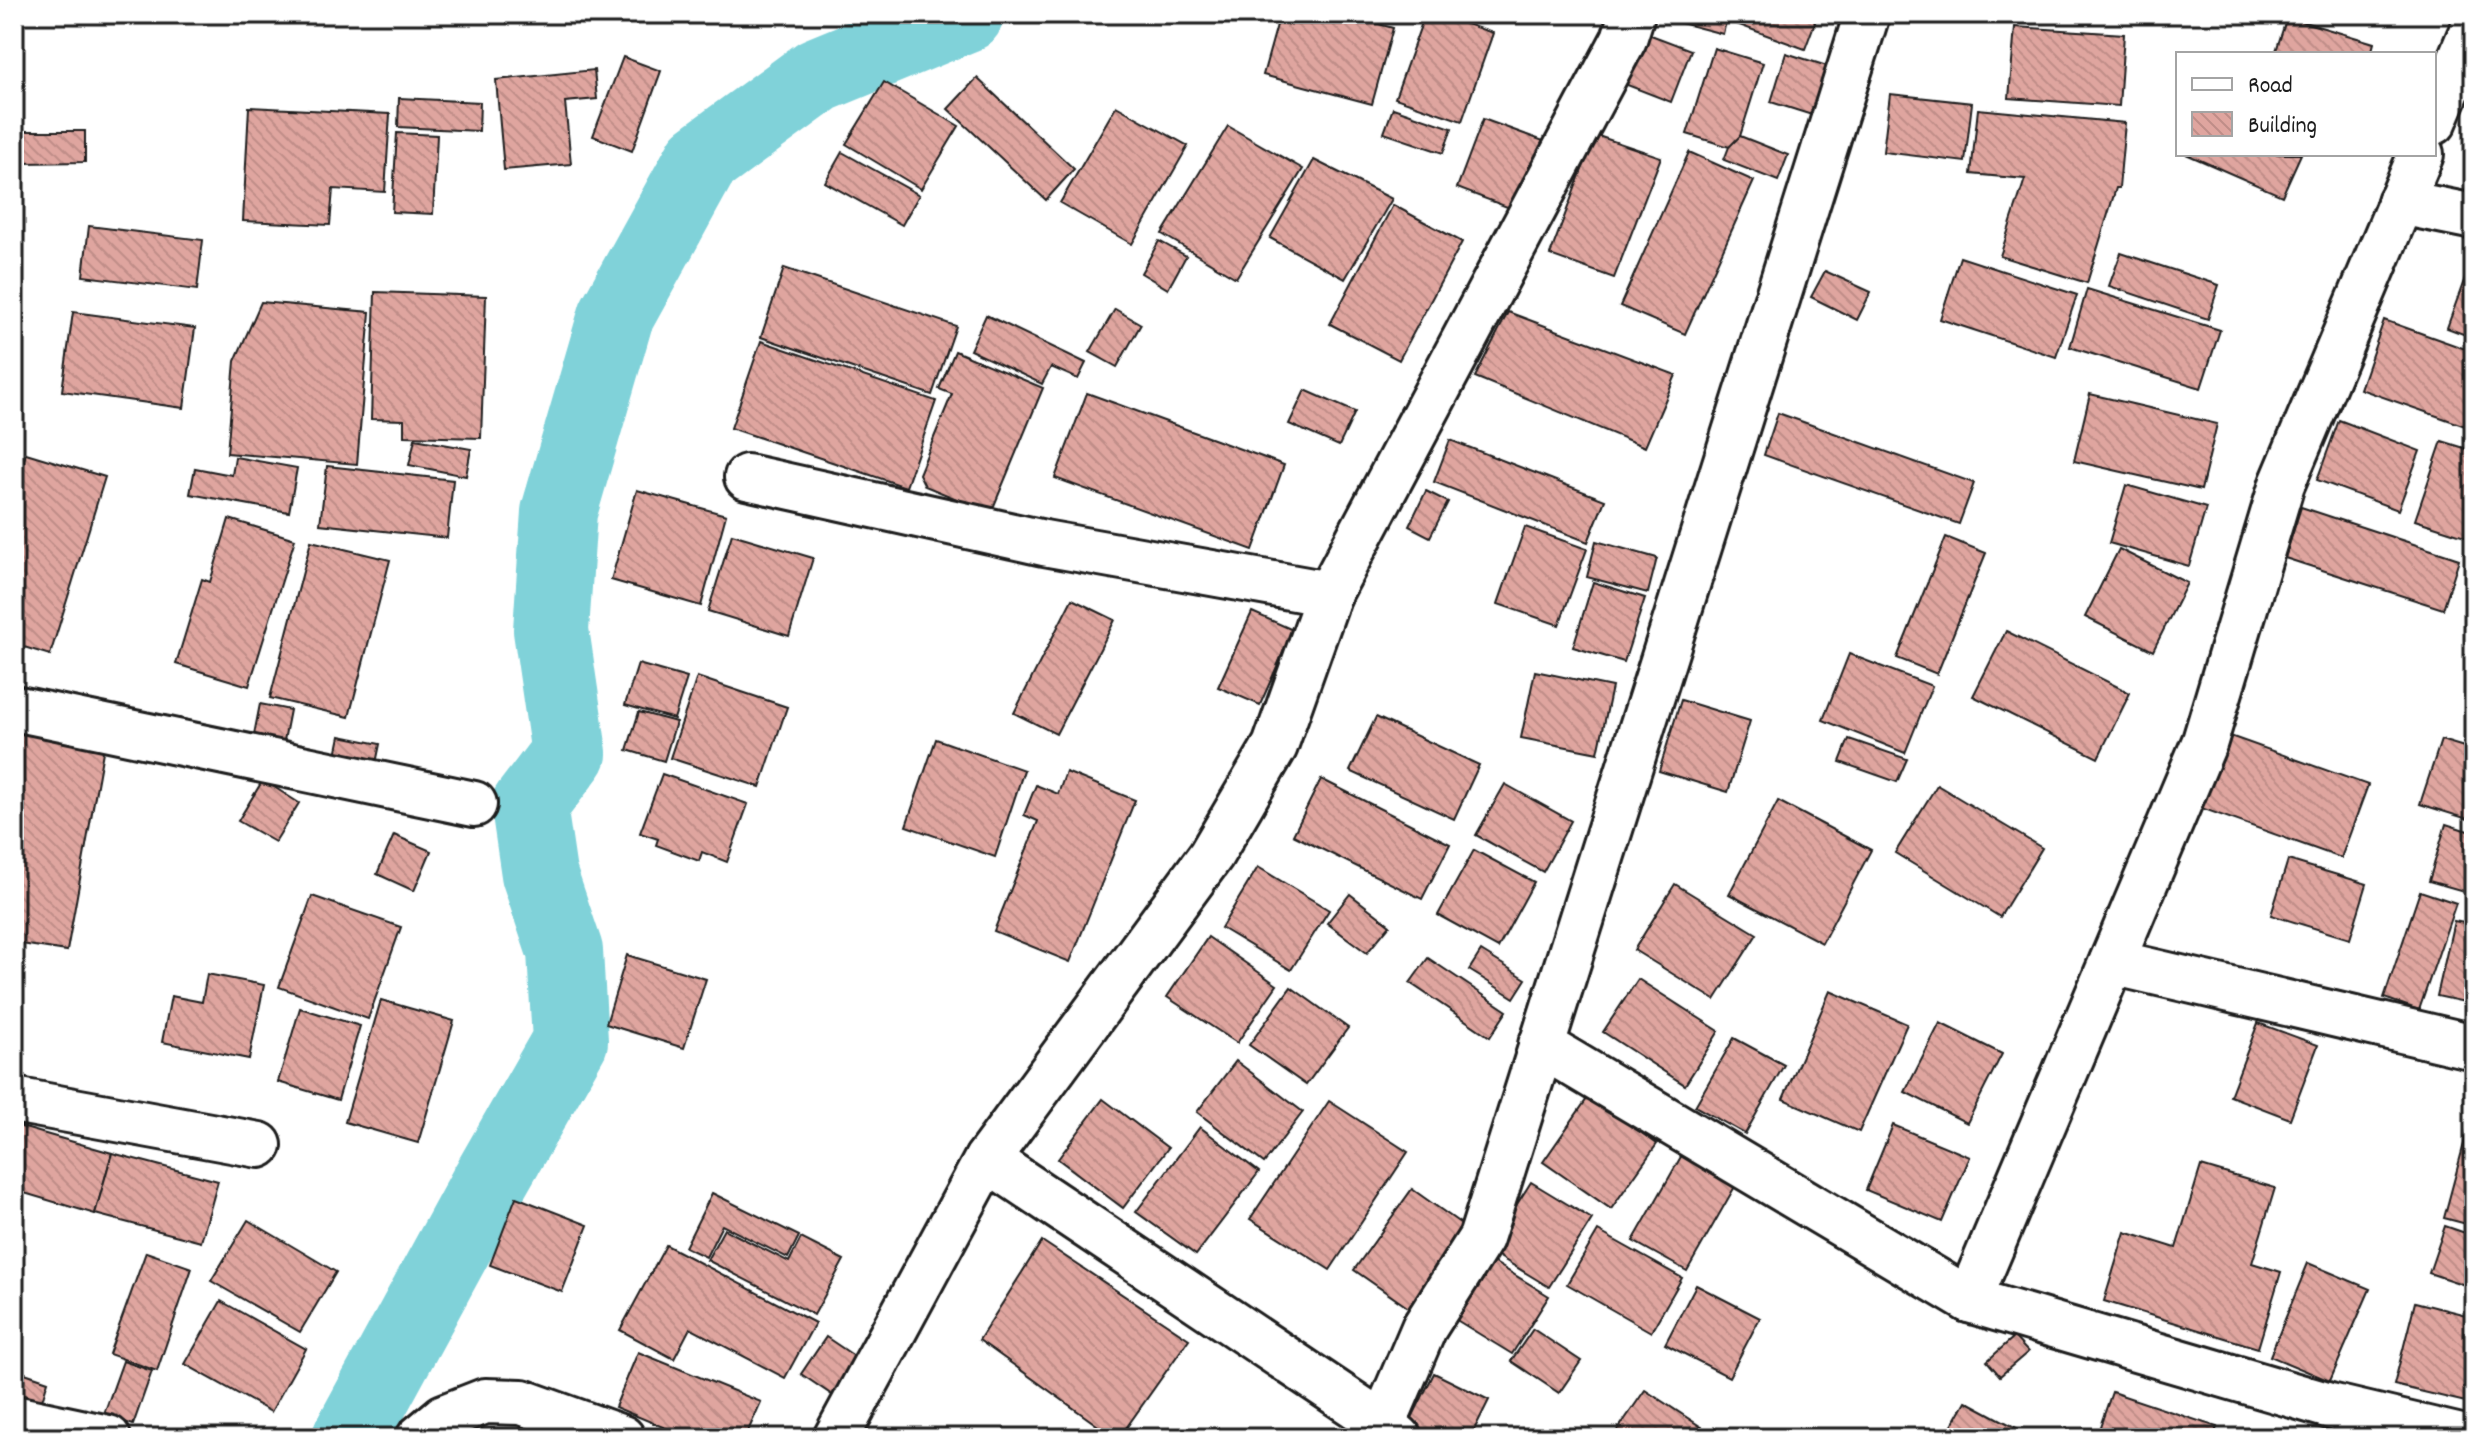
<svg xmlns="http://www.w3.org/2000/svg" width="2488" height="1452" font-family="Dekko,sans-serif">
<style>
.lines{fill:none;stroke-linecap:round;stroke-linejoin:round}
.river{stroke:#80d2d9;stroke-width:76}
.building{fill:url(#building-back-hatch);stroke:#1c1c1c;stroke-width:2}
.minor-casing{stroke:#1c1c1c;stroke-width:50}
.minor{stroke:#fff;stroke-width:44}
</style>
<defs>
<pattern id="building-back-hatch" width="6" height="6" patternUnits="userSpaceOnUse" patternTransform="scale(2)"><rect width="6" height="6" fill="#dfa59f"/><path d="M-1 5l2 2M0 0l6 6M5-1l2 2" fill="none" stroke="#bf8d88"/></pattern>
</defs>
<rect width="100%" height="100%" fill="#fff"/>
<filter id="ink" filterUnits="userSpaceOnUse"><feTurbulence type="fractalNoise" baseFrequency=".0125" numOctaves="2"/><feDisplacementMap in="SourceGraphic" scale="16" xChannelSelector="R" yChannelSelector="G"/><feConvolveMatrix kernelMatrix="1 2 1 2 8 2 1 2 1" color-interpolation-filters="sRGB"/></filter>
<g filter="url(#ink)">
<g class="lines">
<path class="river" d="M350,1438L486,1188L570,1041L565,951L539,874L529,806L569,753L551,630L559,512L616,316L702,160L818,75L966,14"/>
</g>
<g class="building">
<path d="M1280,14H1343L1393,28L1372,104L1263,75Z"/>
<path d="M1425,14H1437L1493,33L1462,121L1395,98Z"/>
<path d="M1647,14H1728L1723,34Z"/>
<path d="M1731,14H1818L1805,49L1728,21Z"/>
<path d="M2287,17L2374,43L2371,54H2275Z"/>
<path d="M2015,27L2124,34L2119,106L2009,98Z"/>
<path d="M1643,32L1691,50L1671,102L1622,83Z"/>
<path d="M1714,48L1763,63L1736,149L1687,134Z"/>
<path d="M1786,53L1830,67L1815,116L1771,102Z"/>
<path d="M623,57L661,71L632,151L593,136Z"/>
<path d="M594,70L597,99L565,102L571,164L504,170L496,80Z"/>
<path d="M977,78L1074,169L1046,200L948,109Z"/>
<path d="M884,82L959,126L921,189L846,144Z"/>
<path d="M1890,94L1972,103L1965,162L1883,152Z"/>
<path d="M399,98L480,102L479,131L398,127Z"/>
<path d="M1116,106L1188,146L1132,244L1060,203Z"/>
<path d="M249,107L390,114L385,192L333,189L330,225L243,221Z"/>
<path d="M1393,108L1452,128L1443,153L1384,133Z"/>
<path d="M1978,109L2125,123L2119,188H2116L2087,283L2000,256L2025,179L1971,174Z"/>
<path d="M1483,119L1549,143L1523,213L1457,188Z"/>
<path d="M1228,126L1303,169L1236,278L1162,234Z"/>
<path d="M24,131H85V162L24,163Z"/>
<path d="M397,133L437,135L433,214L392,212Z"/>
<path d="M1595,135L1661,157L1614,278L1550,255Z"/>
<path d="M1740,136L1788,155L1778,181L1724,160L1729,147Z"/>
<path d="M842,152L919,195L902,225L825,182Z"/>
<path d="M1689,152L1754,181L1685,334L1620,306Z"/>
<path d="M2186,154H2301L2282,196Z"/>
<path d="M1314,160L1392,199L1345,279L1270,238Z"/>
<path d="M1393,205L1462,242L1399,360L1330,324Z"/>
<path d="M89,226L203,240L197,290L83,276Z"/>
<path d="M1159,241L1186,256L1168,289L1141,273Z"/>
<path d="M2121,253L2219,285L2208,319L2109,286Z"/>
<path d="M2474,253V338L2447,328Z"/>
<path d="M1960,257L2077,295L2056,357L1940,319Z"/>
<path d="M784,268L956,326L932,395L761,337Z"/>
<path d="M1825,271L1871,292L1857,320L1811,297Z"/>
<path d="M2087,289L2220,330L2201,388L2070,347Z"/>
<path d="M375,292L486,296L481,438L404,436V420L371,419Z"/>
<path d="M261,302L370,312L357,464L227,453L235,361Z"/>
<path d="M1115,309L1141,324L1117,367L1090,352Z"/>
<path d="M73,312L195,328L184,408L62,391Z"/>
<path d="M1508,312L1676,375L1645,447L1475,377Z"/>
<path d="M986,315L1086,363L1078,379L1051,367L1042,384L970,350Z"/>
<path d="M2384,320L2474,352V429L2360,389Z"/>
<path d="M761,341L936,401L906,487L731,428Z"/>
<path d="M955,351L1043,388L991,513L925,486L919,474L952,394L939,389Z"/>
<path d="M1305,390L1355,412L1339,446L1289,424Z"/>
<path d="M1087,393L1284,465L1253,550L1055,478Z"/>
<path d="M2090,394L2217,424L2201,490L2074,461Z"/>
<path d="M1778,413L1974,483L1959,524L1764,455Z"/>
<path d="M2339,420L2420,451L2398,510L2317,480Z"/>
<path d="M415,439L471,449L466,476L409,465Z"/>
<path d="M1450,440L1605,500L1588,542L1434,482Z"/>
<path d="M2442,441L2474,451V539L2415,520Z"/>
<path d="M26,453L105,477L50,655L14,644V493Z"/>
<path d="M235,457L297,468L289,512L190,494L195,468L232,475Z"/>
<path d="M327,466L453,480L447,538L320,524Z"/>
<path d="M2126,485L2206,508L2189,566L2109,543Z"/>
<path d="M637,490L726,515L701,606L611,580Z"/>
<path d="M1426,491L1448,502L1430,537L1409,526Z"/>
<path d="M2301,507L2459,559L2443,609L2285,558Z"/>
<path d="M229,519L295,539L249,686L176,664L202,579L210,582Z"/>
<path d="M1525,527L1587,549L1559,625L1498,604Z"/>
<path d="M732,534L813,558L789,636L708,611Z"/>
<path d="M1946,537L1986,553L1937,674L1897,658Z"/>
<path d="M311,541L390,560L349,717L270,698Z"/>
<path d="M1596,541L1657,558L1648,593L1587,577Z"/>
<path d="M2119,549L2187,583L2153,651L2085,617Z"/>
<path d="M1593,582L1645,598L1624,662L1573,647Z"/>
<path d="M1072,599L1115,620L1056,734L1014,713Z"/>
<path d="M1252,612L1293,630L1260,705L1218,687Z"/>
<path d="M2006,631L2130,693L2098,758L1973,696Z"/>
<path d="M1849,654L1932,686L1905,753L1823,720Z"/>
<path d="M638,664L687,678L674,719L625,705Z"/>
<path d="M1535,671L1612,687L1598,753L1521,738Z"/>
<path d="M697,677L787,707L760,787L670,758Z"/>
<path d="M1681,700L1750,721L1728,792L1659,771Z"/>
<path d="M260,704L290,710L282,751L252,745Z"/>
<path d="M639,712L676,722L664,761L627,750Z"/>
<path d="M1376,717L1479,765L1454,819L1350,771Z"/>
<path d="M14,729L104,746L67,951L14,943Z"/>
<path d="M2216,731L2368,785L2341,858L2190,804Z"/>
<path d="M340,736L380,744L375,768L335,760Z"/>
<path d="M936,739L1024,770L995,857L906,826Z"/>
<path d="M1849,739L1907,759L1897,782L1840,762Z"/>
<path d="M2441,740L2474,750V821L2420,804Z"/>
<path d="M1066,772L1135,800L1070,962L994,931L1038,821L1024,815L1036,785L1058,794Z"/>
<path d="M662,774L748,804L727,862L702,852L699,861L656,845L658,839L640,833Z"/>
<path d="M1321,779L1450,844L1422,899L1293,835Z"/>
<path d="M263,780L299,803L275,842L238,821Z"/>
<path d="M1505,784L1571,821L1543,872L1476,835Z"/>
<path d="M1937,785L2042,848L2000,917L1895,853Z"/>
<path d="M1778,801L1871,850L1822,943L1729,894Z"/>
<path d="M2446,824L2474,833V894L2429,881Z"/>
<path d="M394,835L431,851L414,891L377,874Z"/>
<path d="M1474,850L1534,882L1498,948L1438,915Z"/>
<path d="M2288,860L2367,884L2350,939L2271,915Z"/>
<path d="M1258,867L1329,910L1291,970L1221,928Z"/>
<path d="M1675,884L1757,934L1715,1000L1634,950Z"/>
<path d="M2420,891L2456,903L2419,1010L2384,998Z"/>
<path d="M1350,894L1390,925L1367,953L1327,923Z"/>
<path d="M312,896L401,927L368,1019L279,987Z"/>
<path d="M2454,921L2474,925V1004L2437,996Z"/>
<path d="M1208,937L1277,985L1237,1043L1167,997Z"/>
<path d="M1481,951L1526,979L1514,998L1469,970Z"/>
<path d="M627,955L706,979L684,1048L606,1024Z"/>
<path d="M1428,958L1507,1011L1490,1037L1410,983Z"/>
<path d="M207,974L264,985L249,1059L162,1042L171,996L202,1002Z"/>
<path d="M1638,979L1719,1031L1685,1085L1603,1032Z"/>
<path d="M1291,987L1348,1028L1306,1085L1249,1045Z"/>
<path d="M1830,991L1907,1024L1859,1132L1783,1099Z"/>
<path d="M381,1000L454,1021L418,1143L345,1122Z"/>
<path d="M300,1008L360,1026L338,1100L278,1082Z"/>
<path d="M1940,1023L2002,1054L1967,1123L1905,1092Z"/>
<path d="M2258,1023L2318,1045L2290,1119L2230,1096Z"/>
<path d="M1734,1038L1784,1065L1745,1134L1695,1106Z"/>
<path d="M1236,1061L1303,1112L1264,1163L1197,1112Z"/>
<path d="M1589,1096L1657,1144L1611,1209L1543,1162Z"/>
<path d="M1103,1099L1168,1148L1123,1208L1058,1159Z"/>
<path d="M1329,1101L1408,1152L1330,1270L1250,1219Z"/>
<path d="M2472,1114H2474V1226L2444,1218Z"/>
<path d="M14,1125L112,1153L95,1214L14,1190Z"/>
<path d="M1893,1125L1970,1157L1942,1222L1866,1190Z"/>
<path d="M1200,1127L1259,1172L1196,1255L1136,1212Z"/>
<path d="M112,1153L218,1181L201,1242L95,1214Z"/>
<path d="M1683,1153L1737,1183L1687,1271L1633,1241Z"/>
<path d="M2201,1166L2275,1188L2252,1263L2281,1272L2258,1348L2104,1301L2125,1232L2176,1248Z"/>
<path d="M1531,1182L1592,1219L1549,1287L1488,1250Z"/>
<path d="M1412,1189L1474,1233L1416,1313L1354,1270Z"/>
<path d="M712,1193L799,1236L788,1258L722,1225L706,1257L685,1247Z"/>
<path d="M516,1197L588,1225L562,1292L490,1265Z"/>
<path d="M248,1220L336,1272L300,1332L211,1281Z"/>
<path d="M2445,1226L2474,1236V1288L2429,1273Z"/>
<path d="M724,1229L789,1262L801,1238L844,1260L814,1315L707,1260Z"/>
<path d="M1598,1231L1682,1278L1651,1332L1567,1284Z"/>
<path d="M1042,1241L1189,1339L1119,1438H1115L979,1340Z"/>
<path d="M666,1245L815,1323L785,1378L690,1328L674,1359L620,1330Z"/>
<path d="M146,1252L192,1268L157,1371L109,1354Z"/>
<path d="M1482,1255L1549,1296L1512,1354L1445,1313Z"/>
<path d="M2308,1263L2370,1289L2330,1381L2270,1356Z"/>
<path d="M1696,1285L1760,1318L1729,1377L1665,1344Z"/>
<path d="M221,1301L306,1349L271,1412L185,1364Z"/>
<path d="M2415,1302L2474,1317V1404L2394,1385Z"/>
<path d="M1533,1329L1581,1361L1559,1393L1511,1361Z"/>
<path d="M826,1337L869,1366L844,1403L801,1374Z"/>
<path d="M2014,1337L2028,1352L2000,1376L1987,1361Z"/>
<path d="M638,1352L761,1402L745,1438H689L615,1407Z"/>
<path d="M123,1361L152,1371L133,1425L104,1414Z"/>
<path d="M16,1370L48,1381L40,1407L14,1398Z"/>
<path d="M1434,1373L1489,1400L1470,1438H1417L1405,1432Z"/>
<path d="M1645,1390L1715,1436L1713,1438H1612Z"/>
<path d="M2112,1392L2217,1427L2213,1438H2096Z"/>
<path d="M1966,1401L2035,1438H1945Z"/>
<path d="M522,1426L546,1438H515Z"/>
</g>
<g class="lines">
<defs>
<g id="minor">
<path d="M2434,122L2474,26"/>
<path d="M2400,202L2474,217"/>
<path d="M747,477L1044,543L1329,594"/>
<path d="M14,708L474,804"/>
<path d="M2112,962L2474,1047"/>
<path d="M1541,1045L1969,1300L2330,1406L2465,1438"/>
<path d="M14,1100L259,1145"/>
<path d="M987,1159L1383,1424L1399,1438"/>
<path d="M1969,1300L2205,741L2282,484L2421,154"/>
<path d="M14,1418L108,1438"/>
<path d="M1383,1424L1424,1328L1481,1238L1867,14"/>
<path d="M419,1438L444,1417L485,1401L522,1402L622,1438"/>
<path d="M836,1438L987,1159L1211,855L1275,746L1329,594L1624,39L1632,14"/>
</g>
</defs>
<use href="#minor" class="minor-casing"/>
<use href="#minor" class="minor"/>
</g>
</g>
<rect width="2488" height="1452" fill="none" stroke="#fff" stroke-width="48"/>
<rect x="24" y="24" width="2440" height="1404" fill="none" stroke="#1c1c1c" stroke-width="3" filter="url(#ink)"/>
<rect x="2176" y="52" width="260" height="104" fill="#ffffff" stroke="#a4a4a4" stroke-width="2"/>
<rect x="2192" y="78" width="40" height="12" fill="#ffffff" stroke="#a4a4a4" stroke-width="2"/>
<text x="2248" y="92" font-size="24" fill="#1c1c1c">Road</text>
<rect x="2192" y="112" width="40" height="24" fill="url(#building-back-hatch)" stroke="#a4a4a4" stroke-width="2"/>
<text x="2248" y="132" font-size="24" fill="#1c1c1c">Building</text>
</svg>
